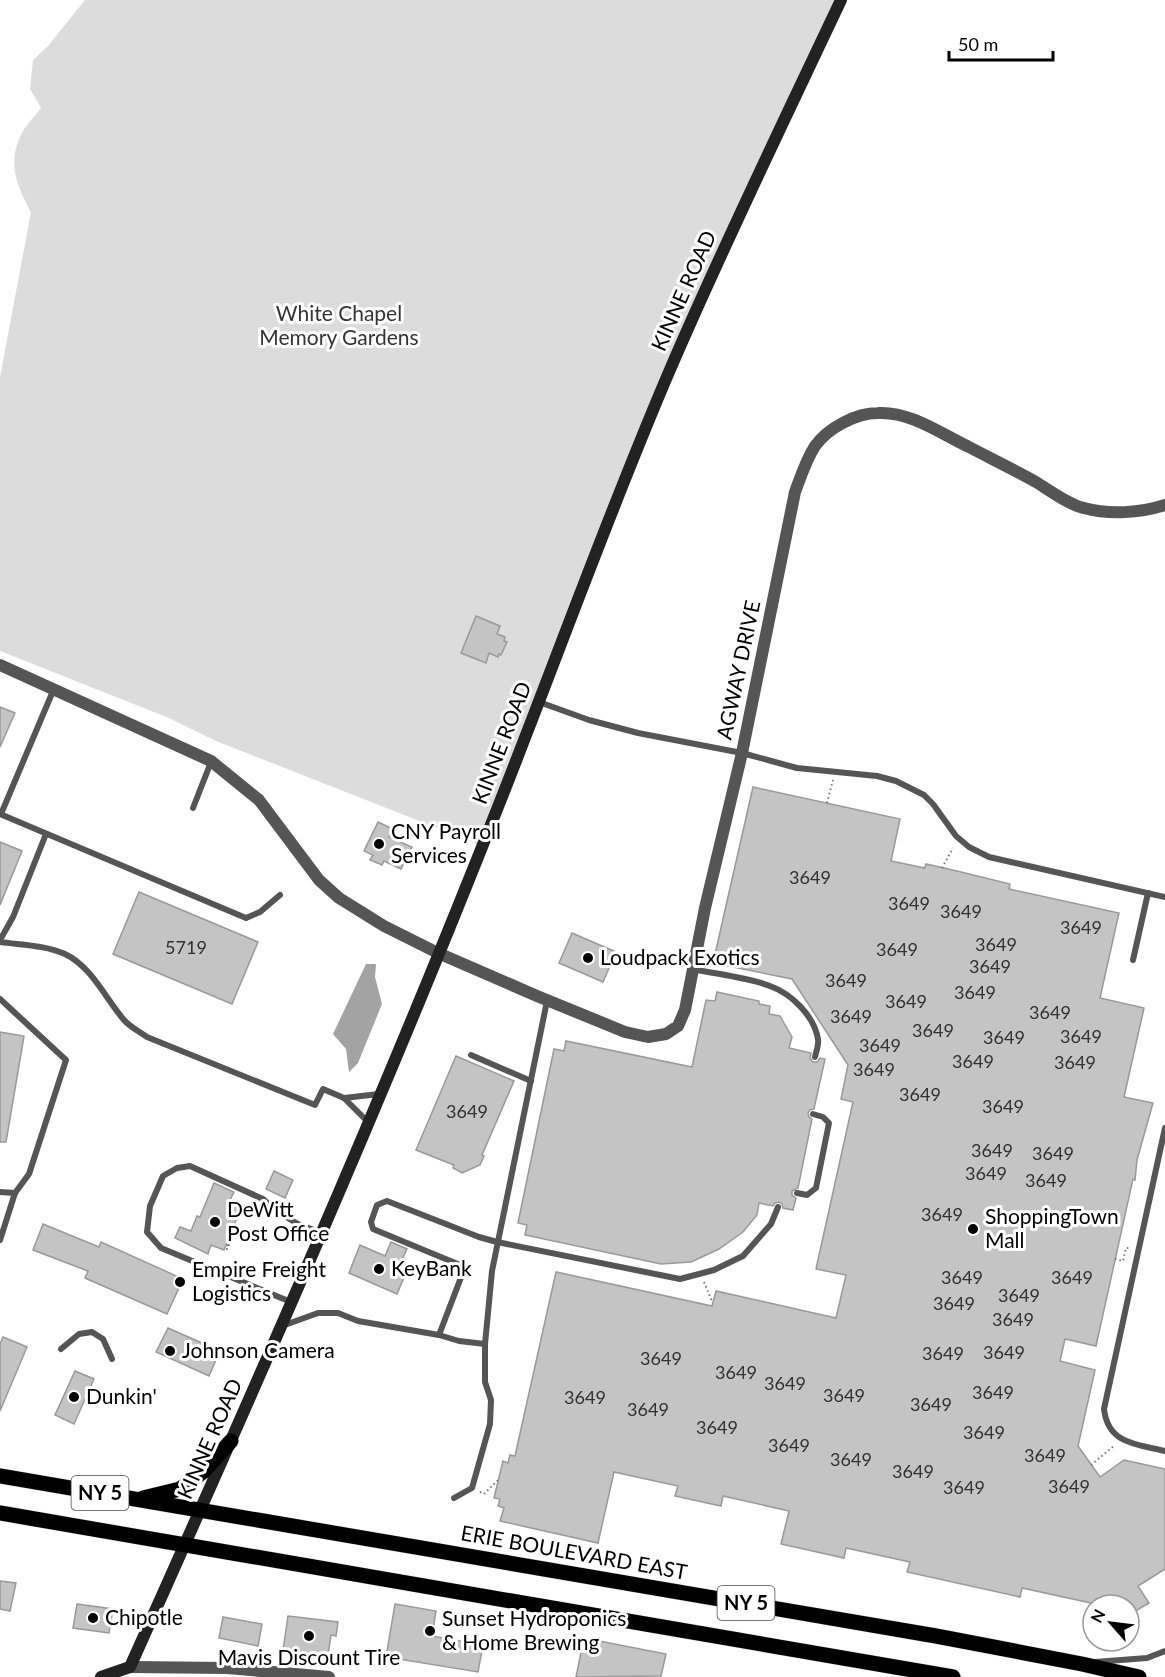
<svg xmlns="http://www.w3.org/2000/svg" width="1165" height="1677" font-family="Lato,sans-serif">
<style>
.green{fill:#dcdcdc}
.water{fill:#a3a3a3}
.building{fill:#c4c4c4;stroke:#999;stroke-width:1.5}
.lines{fill:none;stroke-linecap:round;stroke-linejoin:round}
.primary-casing{stroke:#dbdbdb;stroke-width:16}
.path{stroke:#777;stroke-width:2;stroke-dasharray:1.5 3;stroke-linecap:butt}
.lane{stroke:#555;stroke-width:6}
.street{stroke:#555;stroke-width:12}
.secondary{stroke:#222;stroke-width:12}
.primary{stroke:#000;stroke-width:15}
.poi-dot{fill:#000;stroke:#fff;stroke-width:2}
.labels{text-anchor:middle;stroke-width:6;stroke-linejoin:round;paint-order:stroke}
.number-label{font-size:18px;fill:#313131}
.shield{fill:#fff;stroke:#4c4c4c;stroke-width:1.5}
.shield-label{font-size:20px;font-weight:bold;fill:#000}
.street-label{font-size:21px;fill:#000;stroke:#fff}
.park-label{font-size:21px;fill:#333;stroke:#fff}
.poi-label{font-size:21px;fill:#000;stroke:#fff;text-anchor:start}
</style>
<rect width="100%" height="100%" fill="#fff"/>
<path class="green" d="M85,0H841L730,235L483,846L216,741L169,718L0,651V377L31,212C17,187 7,163 21,135C25,126 34,117 41,108L30,89L33,60L48,46Z"/>
<path class="water" d="M366,964H376L375,977L382,1004L358,1063L349,1072L346,1049L333,1034Z"/>
<g class="building">
<path d="M476,616L500,626L497,634L505,637L504,641L507,642L501,655L499,654L498,657L489,653L486,663L461,653Z"/>
<path d="M0,707L15,713L0,747Z"/>
<path d="M753,787L900,819L891,861L925,868L926,864L957,871L1010,884L1009,889L1119,913L1100,998L1144,1008L1124,1097L1153,1103L1137,1160L1135,1180L1133,1179L1096,1346L1065,1339L1060,1361L1095,1370L1078,1446L1100,1477L1124,1460L1165,1469V1569L1138,1586L1149,1603L1129,1615V1605H1100L1022,1588L1020,1597L907,1572L910,1562L846,1548L844,1558L781,1544L789,1511L723,1496L721,1506L675,1496L678,1486L614,1472L598,1543L500,1521L504,1508L498,1506L500,1499L494,1498L503,1461L508,1463L510,1455L515,1456L556,1272L712,1306L716,1291L836,1318L846,1275L816,1269L853,1102L841,1099L848,1065L792,979L713,963Z"/>
<path d="M378,822L393,829L389,837L412,847L401,869L384,861L382,865L370,860L373,855L364,851Z"/>
<path d="M0,842L22,851L0,905Z"/>
<path d="M139,892L258,942L232,1004L113,954Z"/>
<path d="M572,933L616,952L603,982L559,963Z"/>
<path d="M717,992L759,1001V1004L770,1006L769,1014L780,1016L792,1037L789,1048L811,1053L810,1058L813,1062H817L820,1058L825,1059L814,1109L810,1110L808,1113L809,1117L812,1119L798,1188L792,1191V1195L796,1198L793,1210L783,1208L782,1204L779,1202L775,1203L773,1206L759,1203L757,1215L743,1232L719,1249L691,1262L661,1264L525,1235L527,1225L518,1223L554,1049L564,1051L566,1041L692,1067L706,1000L715,1001Z"/>
<path d="M0,1032L24,1036L6,1142H0Z"/>
<path d="M456,1056L514,1081L482,1155L484,1156L480,1165L462,1173L453,1168L454,1165L416,1150Z"/>
<path d="M274,1171L293,1180L285,1198L266,1189Z"/>
<path d="M214,1183L234,1192L230,1200L242,1205L224,1250L211,1245L208,1254L175,1238L180,1227L191,1231L197,1216L200,1217Z"/>
<path d="M43,1224L99,1247L101,1242L183,1279L167,1314L85,1278L88,1271L33,1250Z"/>
<path d="M391,1242L407,1249L401,1262L409,1266L397,1294L349,1273L360,1245L385,1256Z"/>
<path d="M168,1328L220,1351L209,1376L156,1352Z"/>
<path d="M3,1337L27,1347L0,1411V1344Z"/>
<path d="M75,1371L94,1379L74,1424L55,1415Z"/>
<path d="M0,1581L16,1583L10,1611L0,1609Z"/>
<path d="M77,1604L113,1609L109,1633L73,1628Z"/>
<path d="M395,1604L436,1611L432,1636L483,1645L478,1672L386,1657Z"/>
<path d="M288,1616L338,1622L336,1636L331,1635L328,1656L283,1650Z"/>
<path d="M223,1617L262,1624L258,1646L219,1638Z"/>
<path d="M584,1638L666,1654L661,1676L576,1677Z"/>
</g>
<g class="lines">
<defs>
<g id="primary">
<path d="M0,1476L936,1636L1082,1664L1139,1677"/>
<path d="M143,1498L180,1489L204,1471L231,1441"/>
<path d="M0,1513L953,1677"/>
</g>
</defs>
<use href="#primary" class="primary-casing"/>
<g class="path">
<path d="M827,803L833,780"/>
<path d="M942,868L953,848"/>
<path d="M233,1227L241,1230"/>
<path d="M235,1228L226,1248L227,1249L235,1231L240,1234"/>
<path d="M1115,1259L1123,1261L1126,1248H1130"/>
<path d="M704,1282L711,1299L714,1300"/>
<path d="M1091,1465L1115,1445"/>
<path d="M480,1492L484,1494L498,1480"/>
</g>
<g class="lane">
<path d="M539,702L589,720L638,733L742,753L797,768L877,776L896,781L924,795L933,804L956,836L969,847L989,857L1165,897"/>
<path d="M193,808L211,762"/>
<path d="M0,814L246,918L260,912L280,895"/>
<path d="M1,814L53,691"/>
<path d="M0,940L13,917L46,834"/>
<path d="M0,942C21,945 45,945 65,954C92,967 105,998 124,1020C130,1027 140,1032 147,1037L315,1105L323,1089L344,1098L368,1122"/>
<path d="M1133,960L1148,893"/>
<path d="M693,969C716,974 750,978 770,986C792,994 814,1016 818,1039C819,1045 816,1052 815,1057"/>
<path d="M0,999L66,1060L29,1174L15,1193L0,1240"/>
<path d="M471,1055L531,1081"/>
<path d="M344,1098L379,1094"/>
<path d="M1165,1128L1104,1409C1108,1444 1136,1444 1165,1451"/>
<path d="M0,1192L15,1193"/>
<path d="M797,1193L807,1195L816,1188L829,1123L823,1117L813,1114"/>
<path d="M291,1302L161,1248L147,1232L150,1206L163,1176L177,1168L190,1166L263,1199L276,1211L298,1224L322,1233"/>
<path d="M282,1326L318,1313H338L358,1321L439,1335L459,1341L485,1344"/>
<path d="M439,1335L465,1267L373,1229L371,1222L377,1205L387,1201L479,1237L497,1242L680,1279L714,1270L743,1256L771,1224L778,1207"/>
<path d="M61,1349L79,1334L92,1332L103,1339L112,1359"/>
<path d="M454,1498L472,1488L490,1424L491,1400L485,1382V1344L492,1271L547,1001"/>
<path d="M1095,1662L1147,1658L1165,1651"/>
</g>
<g class="street">
<path d="M0,665L211,761L259,800L319,880L339,898L384,926L438,953L537,996L625,1032L648,1037L666,1034L678,1026L685,1010L705,908L742,753L795,492C801,476 806,460 815,446C828,428 856,413 878,413C909,411 940,433 967,446C990,458 1013,469 1036,482C1049,490 1069,505 1084,508C1109,515 1141,513 1165,505"/>
<path d="M130,1667L227,1668L329,1677"/>
</g>
<path class="secondary" d="M101,1677L130,1667C252,1395 372,1123 482,847C546,689 602,528 669,372C723,246 783,123 841,0"/>
<use href="#primary" class="primary"/>
</g>
<g class="poi-dot">
<circle cx="379" cy="844" r="6"/>
<circle cx="588" cy="958" r="6"/>
<circle cx="215" cy="1222" r="6"/>
<circle cx="973" cy="1229" r="6"/>
<circle cx="379" cy="1269" r="6"/>
<circle cx="180" cy="1282" r="6"/>
<circle cx="170" cy="1351" r="6"/>
<circle cx="74" cy="1397" r="6"/>
<circle cx="93" cy="1618" r="6"/>
<circle cx="430" cy="1631" r="6"/>
<circle cx="309" cy="1636" r="6"/>
</g>
<g class="labels">
<g class="number-label">
<text x="810" y="884">3649</text>
<text x="909" y="910">3649</text>
<text x="961" y="918">3649</text>
<text x="1081" y="934">3649</text>
<text x="996" y="951">3649</text>
<text x="186" y="954">5719</text>
<text x="897" y="956">3649</text>
<text x="990" y="973">3649</text>
<text x="846" y="987">3649</text>
<text x="975" y="999">3649</text>
<text x="906" y="1008">3649</text>
<text x="1050" y="1019">3649</text>
<text x="851" y="1023">3649</text>
<text x="933" y="1037">3649</text>
<text x="1081" y="1043">3649</text>
<text x="1004" y="1044">3649</text>
<text x="880" y="1052">3649</text>
<text x="973" y="1068">3649</text>
<text x="1075" y="1069">3649</text>
<text x="874" y="1076">3649</text>
<text x="920" y="1101">3649</text>
<text x="1003" y="1113">3649</text>
<text x="467" y="1118">3649</text>
<text x="992" y="1157">3649</text>
<text x="1053" y="1160">3649</text>
<text x="986" y="1180">3649</text>
<text x="1046" y="1187">3649</text>
<text x="942" y="1221">3649</text>
<text x="962" y="1284">3649</text>
<text x="1072" y="1284">3649</text>
<text x="1019" y="1302">3649</text>
<text x="954" y="1310">3649</text>
<text x="1013" y="1326">3649</text>
<text x="1004" y="1359">3649</text>
<text x="943" y="1360">3649</text>
<text x="661" y="1365">3649</text>
<text x="736" y="1379">3649</text>
<text x="785" y="1390">3649</text>
<text x="993" y="1399">3649</text>
<text x="844" y="1402">3649</text>
<text x="585" y="1404">3649</text>
<text x="931" y="1411">3649</text>
<text x="648" y="1416">3649</text>
<text x="717" y="1434">3649</text>
<text x="984" y="1439">3649</text>
<text x="789" y="1452">3649</text>
<text x="1045" y="1462">3649</text>
<text x="851" y="1466">3649</text>
<text x="913" y="1478">3649</text>
<text x="1069" y="1493">3649</text>
<text x="964" y="1494">3649</text>
</g>
<g class="shield">
<rect x="71.5" y="1476" width="57" height="34" rx="4.5"/>
<rect x="717.5" y="1586" width="57" height="34" rx="4.5"/>
</g>
<g class="shield-label">
<text x="100" y="1500">NY 5</text>
<text x="746" y="1610">NY 5</text>
</g>
<g class="street-label">
<text transform="translate(684 291) rotate(-66)" y="7">KINNE ROAD</text>
<text transform="translate(739 670) rotate(-78)" y="7">AGWAY DRIVE</text>
<text transform="translate(502 743) rotate(-69)" y="7">KINNE ROAD</text>
<text transform="translate(210 1439) rotate(-66)" y="7">KINNE ROAD</text>
<text transform="translate(574 1553) rotate(10)" y="7">ERIE BOULEVARD EAST</text>
</g>
<g class="park-label">
<text x="339" y="321">White Chapel<tspan x="339" dy="24">Memory Gardens</tspan></text>
</g>
<g class="poi-label">
<text x="391" y="839">CNY Payroll<tspan x="391" dy="24">Services</tspan></text>
<text x="600" y="965">Loudpack Exotics</text>
<text x="227" y="1217">DeWitt<tspan x="227" dy="24">Post Office</tspan></text>
<text x="985" y="1224">ShoppingTown<tspan x="985" dy="24">Mall</tspan></text>
<text x="391" y="1276">KeyBank</text>
<text x="192" y="1277">Empire Freight<tspan x="192" dy="24">Logistics</tspan></text>
<text x="182" y="1358">Johnson Camera</text>
<text x="86" y="1404">Dunkin'</text>
<text x="105" y="1625">Chipotle</text>
<text x="442" y="1626">Sunset Hydroponics<tspan x="442" dy="24">&amp; Home Brewing</tspan></text>
<text x="309" y="1665" text-anchor="middle">Mavis Discount Tire</text>
</g>
</g>
<g transform="translate(1111 1623) rotate(298)"><circle r="28" fill="#ffffff" stroke="#999999" stroke-width="1.5"/>
<path d="M0-4.5L10 22L0 15L-10 22Z" fill="#000000"/>
<text y="-9" font-size="16" font-weight="bold" text-anchor="middle" fill="#000000">N</text>
</g>
<path d="M949 51v9h104v-9" fill="none" stroke="#000000" stroke-width="3"/>
<text x="958" y="51" font-size="18" fill="#000000" stroke="#ffffff" stroke-width="4.5" paint-order="stroke">50 m</text>
</svg>
